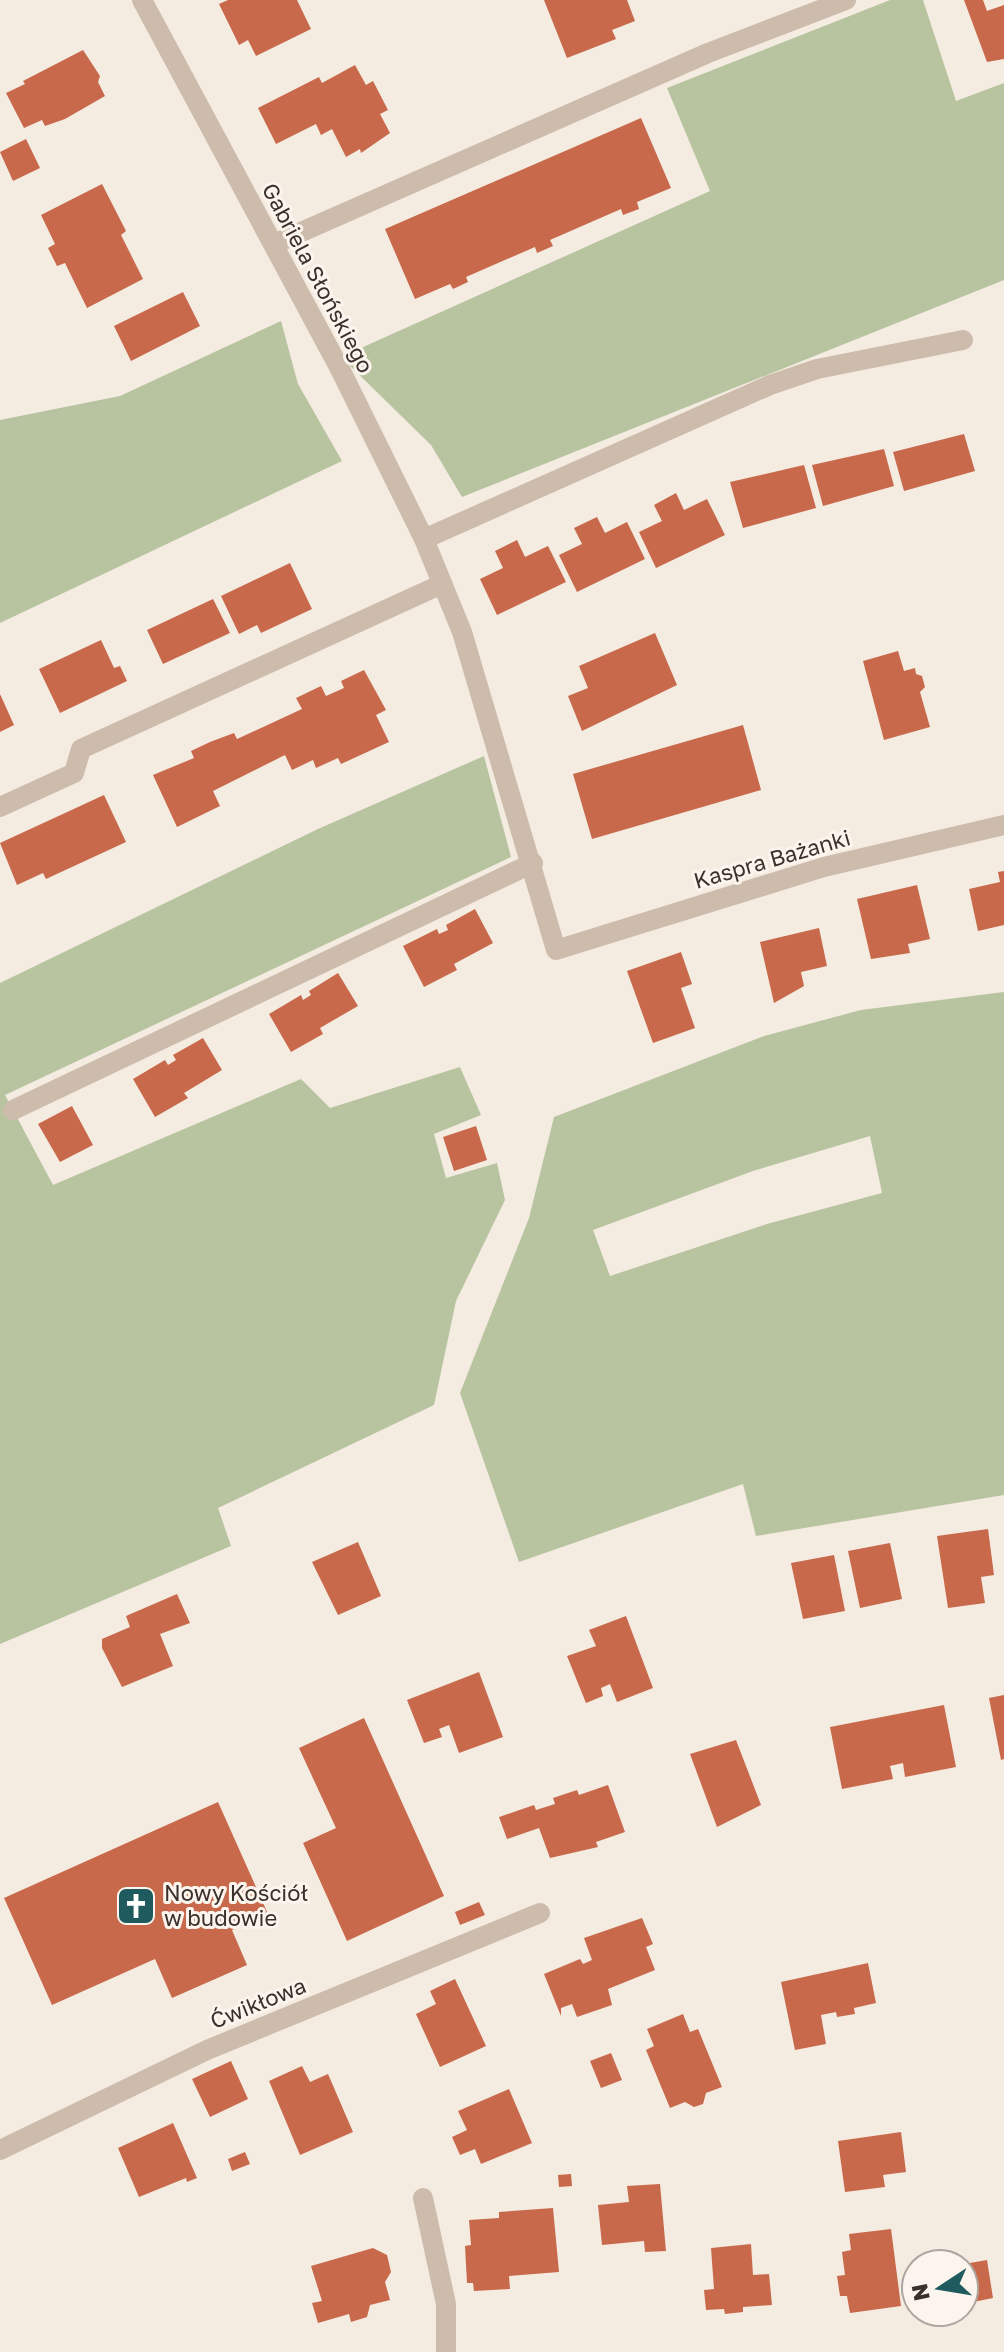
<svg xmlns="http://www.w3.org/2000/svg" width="1004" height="2352" font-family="'Golos Text',sans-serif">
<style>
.green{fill:#b8c4a0;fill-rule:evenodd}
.building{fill:#c8694b}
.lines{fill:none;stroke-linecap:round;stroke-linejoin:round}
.service{stroke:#cdbbac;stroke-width:20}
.minor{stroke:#cdbbac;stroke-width:20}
.labels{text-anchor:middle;stroke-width:6;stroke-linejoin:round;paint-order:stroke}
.street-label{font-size:22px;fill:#3b302b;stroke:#fbf5ee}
.poi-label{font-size:22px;fill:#3b302b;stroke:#fbf5ee;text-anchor:start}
</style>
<rect width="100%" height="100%" fill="#f4ebe1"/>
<g class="green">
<path d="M890,0H923L956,101L1004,83V280L462,497L431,445L341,357L710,191L667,88Z"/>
<path d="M281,321L298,384L342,461L0,623V420L120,396Z"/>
<path d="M484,756L511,857L5,1095L53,1185L301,1079L330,1108L460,1067L481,1115L434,1134L446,1178L497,1163L505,1200L456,1301L434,1405L218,1508L231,1546L0,1644V983L318,829Z"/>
<path d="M1004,992V1495L756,1536L743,1484L519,1562L460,1393L529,1218L554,1117L764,1036L861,1010ZM870,1136L882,1193L767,1224L610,1276L593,1230L753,1171Z"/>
</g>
<g class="building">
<path d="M228,0H297L311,29L256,56L248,40L239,45L219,4Z"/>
<path d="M544,0H627L635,21L612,30L616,39L567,58Z"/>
<path d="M964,0H983L987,11L1004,5V59L987,62Z"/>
<path d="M83,50L100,76L98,82L105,96L65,119L45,126L42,120L24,128L6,93L25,84L23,81Z"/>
<path d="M355,65L366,85L373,81L388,110L380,114L390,133L361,153L360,149L346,157L332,129L321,135L316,124L276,144L258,108L319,77L322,83Z"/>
<path d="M641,118L671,188L637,202L639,209L623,215L621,209L550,240L553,246L537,253L535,247L466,277L468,282L453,289L450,284L415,299L385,229Z"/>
<path d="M26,139L40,168L13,181L0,152Z"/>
<path d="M102,184L126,231L121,235L143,279L87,308L65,263L57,266L48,248L55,244L41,215Z"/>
<path d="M183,292L200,326L131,361L114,326Z"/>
<path d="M964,434L975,471L904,491L893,452Z"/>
<path d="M884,449L894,486L823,506L812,465Z"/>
<path d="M804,465L816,508L743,528L730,482Z"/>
<path d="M676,493L684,510L707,499L725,535L656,568L639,532L662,521L654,505Z"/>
<path d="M597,517L605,533L627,522L645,559L577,592L559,555L582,544L574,528Z"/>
<path d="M517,540L525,557L548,546L566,582L497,615L480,579L503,568L495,551Z"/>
<path d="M290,563L312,609L261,633L257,625L239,634L221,596Z"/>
<path d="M213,599L230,633L163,664L147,630Z"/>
<path d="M655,633L677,685L582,731L568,696L588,688L579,666Z"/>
<path d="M101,640L114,668L120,666L127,681L60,713L39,669Z"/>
<path d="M898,651L904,671L915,668L916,674L922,676L925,687L920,692L930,727L884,740L863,661Z"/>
<path d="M364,670L386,710L376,715L389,742L341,764L338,758L316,768L313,760L292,770L285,755L213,791L220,806L177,827L153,775L194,758L191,751L210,742L234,733L237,739L302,709L296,698L321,686L326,696L344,688L341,681Z"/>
<path d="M0,694L14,725L0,732Z"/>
<path d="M743,725L761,790L592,839L573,774Z"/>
<path d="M104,795L126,842L46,879L43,873L17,885L0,843Z"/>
<path d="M1004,871V925L978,931L969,889L1000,882L998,872Z"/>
<path d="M917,885L930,939L908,944L910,953L871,959L857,899Z"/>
<path d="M475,909L493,943L454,964L457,970L424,987L403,946L437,929L439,934L448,930L446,925Z"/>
<path d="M819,928L827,966L801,972L804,986L774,1003L760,942Z"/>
<path d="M681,952L692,984L681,988L695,1028L653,1043L627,971Z"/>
<path d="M338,973L358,1006L320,1028L323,1034L291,1052L269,1014L301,995L303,1000L311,995L309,991Z"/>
<path d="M203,1038L222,1070L184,1093L188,1098L155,1117L133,1079L165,1060L168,1065L176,1060L173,1055Z"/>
<path d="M72,1106L93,1145L60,1162L38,1124Z"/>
<path d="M476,1126L487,1160L454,1171L443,1137Z"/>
<path d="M988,1529L994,1575L981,1577L985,1603L948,1608L937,1536Z"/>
<path d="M358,1542L381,1596L338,1615L312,1562Z"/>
<path d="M890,1543L902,1599L860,1608L848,1551Z"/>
<path d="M834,1555L845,1611L803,1619L791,1563Z"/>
<path d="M177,1594L190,1623L160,1634L173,1666L122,1687L102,1648V1639L130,1627L126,1616Z"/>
<path d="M626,1616L653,1688L617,1702L610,1684L601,1688L603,1696L586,1703L567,1656L596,1646L589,1630Z"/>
<path d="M479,1672L503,1737L459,1753L449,1725L439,1729L442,1737L424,1743L407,1700Z"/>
<path d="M1004,1695V1759L1001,1760L989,1698Z"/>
<path d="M944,1705L956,1767L905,1777L903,1763L890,1766L893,1779L842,1789L830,1727Z"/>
<path d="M364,1718L444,1896L347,1941L303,1843L336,1828L299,1748Z"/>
<path d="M736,1740L761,1805L717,1827L690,1754Z"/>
<path d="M608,1785L625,1832L596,1842L598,1847L550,1858L539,1828L507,1839L499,1817L534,1805L536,1810L555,1804L553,1798L577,1790L579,1795Z"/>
<path d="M218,1802L268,1914L232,1930L247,1965L172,1998L155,1959L52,2005L4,1898Z"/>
<path d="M479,1902L485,1915L460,1925L455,1912Z"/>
<path d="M642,1918L653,1944L646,1947L655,1970L608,1989L612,2005L577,2017L572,2004L561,2008V2016L544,1974L580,1959L583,1964L592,1960L584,1938Z"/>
<path d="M868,1963L876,2003L854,2008L855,2014L837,2017L836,2012L821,2015L826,2044L795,2050L781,1982Z"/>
<path d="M455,1979L486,2046L440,2067L416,2014L436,2004L430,1991Z"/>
<path d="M683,2014L690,2032L698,2029L722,2087L706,2093L703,2104L694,2107L685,2102L670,2108L646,2050L654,2046L647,2029Z"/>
<path d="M611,2053L622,2080L601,2088L590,2061Z"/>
<path d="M231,2061L248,2099L210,2117L192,2079Z"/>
<path d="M302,2066L310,2082L328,2074L353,2132L300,2155L269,2081Z"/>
<path d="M509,2089L532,2143L481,2164L475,2149L460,2155L452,2137L467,2130L458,2111Z"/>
<path d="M173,2123L197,2178L187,2182L186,2178L139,2197L118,2148Z"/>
<path d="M901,2132L906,2172L883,2175L885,2187L845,2192L838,2141Z"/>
<path d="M245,2152L250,2164L232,2171L228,2159Z"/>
<path d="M571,2174L572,2186L559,2187L558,2175Z"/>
<path d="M660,2184L666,2251L645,2252L644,2241L602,2245L598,2205L629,2202L627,2186Z"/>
<path d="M553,2208L559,2272L509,2276L510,2289L474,2291L473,2283H467L465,2246L471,2245L469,2220L499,2218V2212Z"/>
<path d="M891,2229L901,2306L850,2313L847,2296H840L837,2276L845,2275L842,2252L851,2250L849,2234Z"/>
<path d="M751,2244L753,2275L769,2274L772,2305L743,2307V2312L725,2314L724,2309L706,2310L704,2290L714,2289L711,2248Z"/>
<path d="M373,2248L387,2255L391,2272L385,2282L390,2300L370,2305L367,2317L351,2322L349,2314L318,2323L312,2303L322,2301L311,2266Z"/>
<path d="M987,2260L993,2298L968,2303L964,2264Z"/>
</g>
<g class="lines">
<g class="service">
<path d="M424,539L770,385L817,369L963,340"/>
<path d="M0,2150L207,2050L540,1913"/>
</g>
<g class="minor">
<path d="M142,0L340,369L424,539L462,632L556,950L824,867L1004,825"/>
<path d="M274,244L708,53L846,0"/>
<path d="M0,807L74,773L81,749L442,584"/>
<path d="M13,1110L533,863"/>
<path d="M423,2198L446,2304V2352"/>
</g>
</g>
<defs>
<symbol id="church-square" viewBox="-11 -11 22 22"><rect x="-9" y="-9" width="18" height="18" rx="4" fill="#1f5a5e" stroke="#fbf5ee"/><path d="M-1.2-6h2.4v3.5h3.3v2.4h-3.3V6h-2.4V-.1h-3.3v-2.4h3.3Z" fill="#fff"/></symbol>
</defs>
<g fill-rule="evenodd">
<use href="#church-square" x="114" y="1884" width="44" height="44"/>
</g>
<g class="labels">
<g class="street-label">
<text transform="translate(318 278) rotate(62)" y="8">Gabriela Słońskiego</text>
<text transform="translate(772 859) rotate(-16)" y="8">Kaspra Bażanki</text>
<text transform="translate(258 2003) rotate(-22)" y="8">Ćwikłowa</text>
</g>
<g class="poi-label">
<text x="164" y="1901">Nowy Kościół<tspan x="164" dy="25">w budowie</tspan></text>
</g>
</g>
<g transform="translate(940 2288) rotate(258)"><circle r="38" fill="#fbf5ee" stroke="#aea6a0" stroke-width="2"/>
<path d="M0-6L14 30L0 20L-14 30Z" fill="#1f5a5e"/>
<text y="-12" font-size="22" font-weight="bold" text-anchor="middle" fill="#3b302b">N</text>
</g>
</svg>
